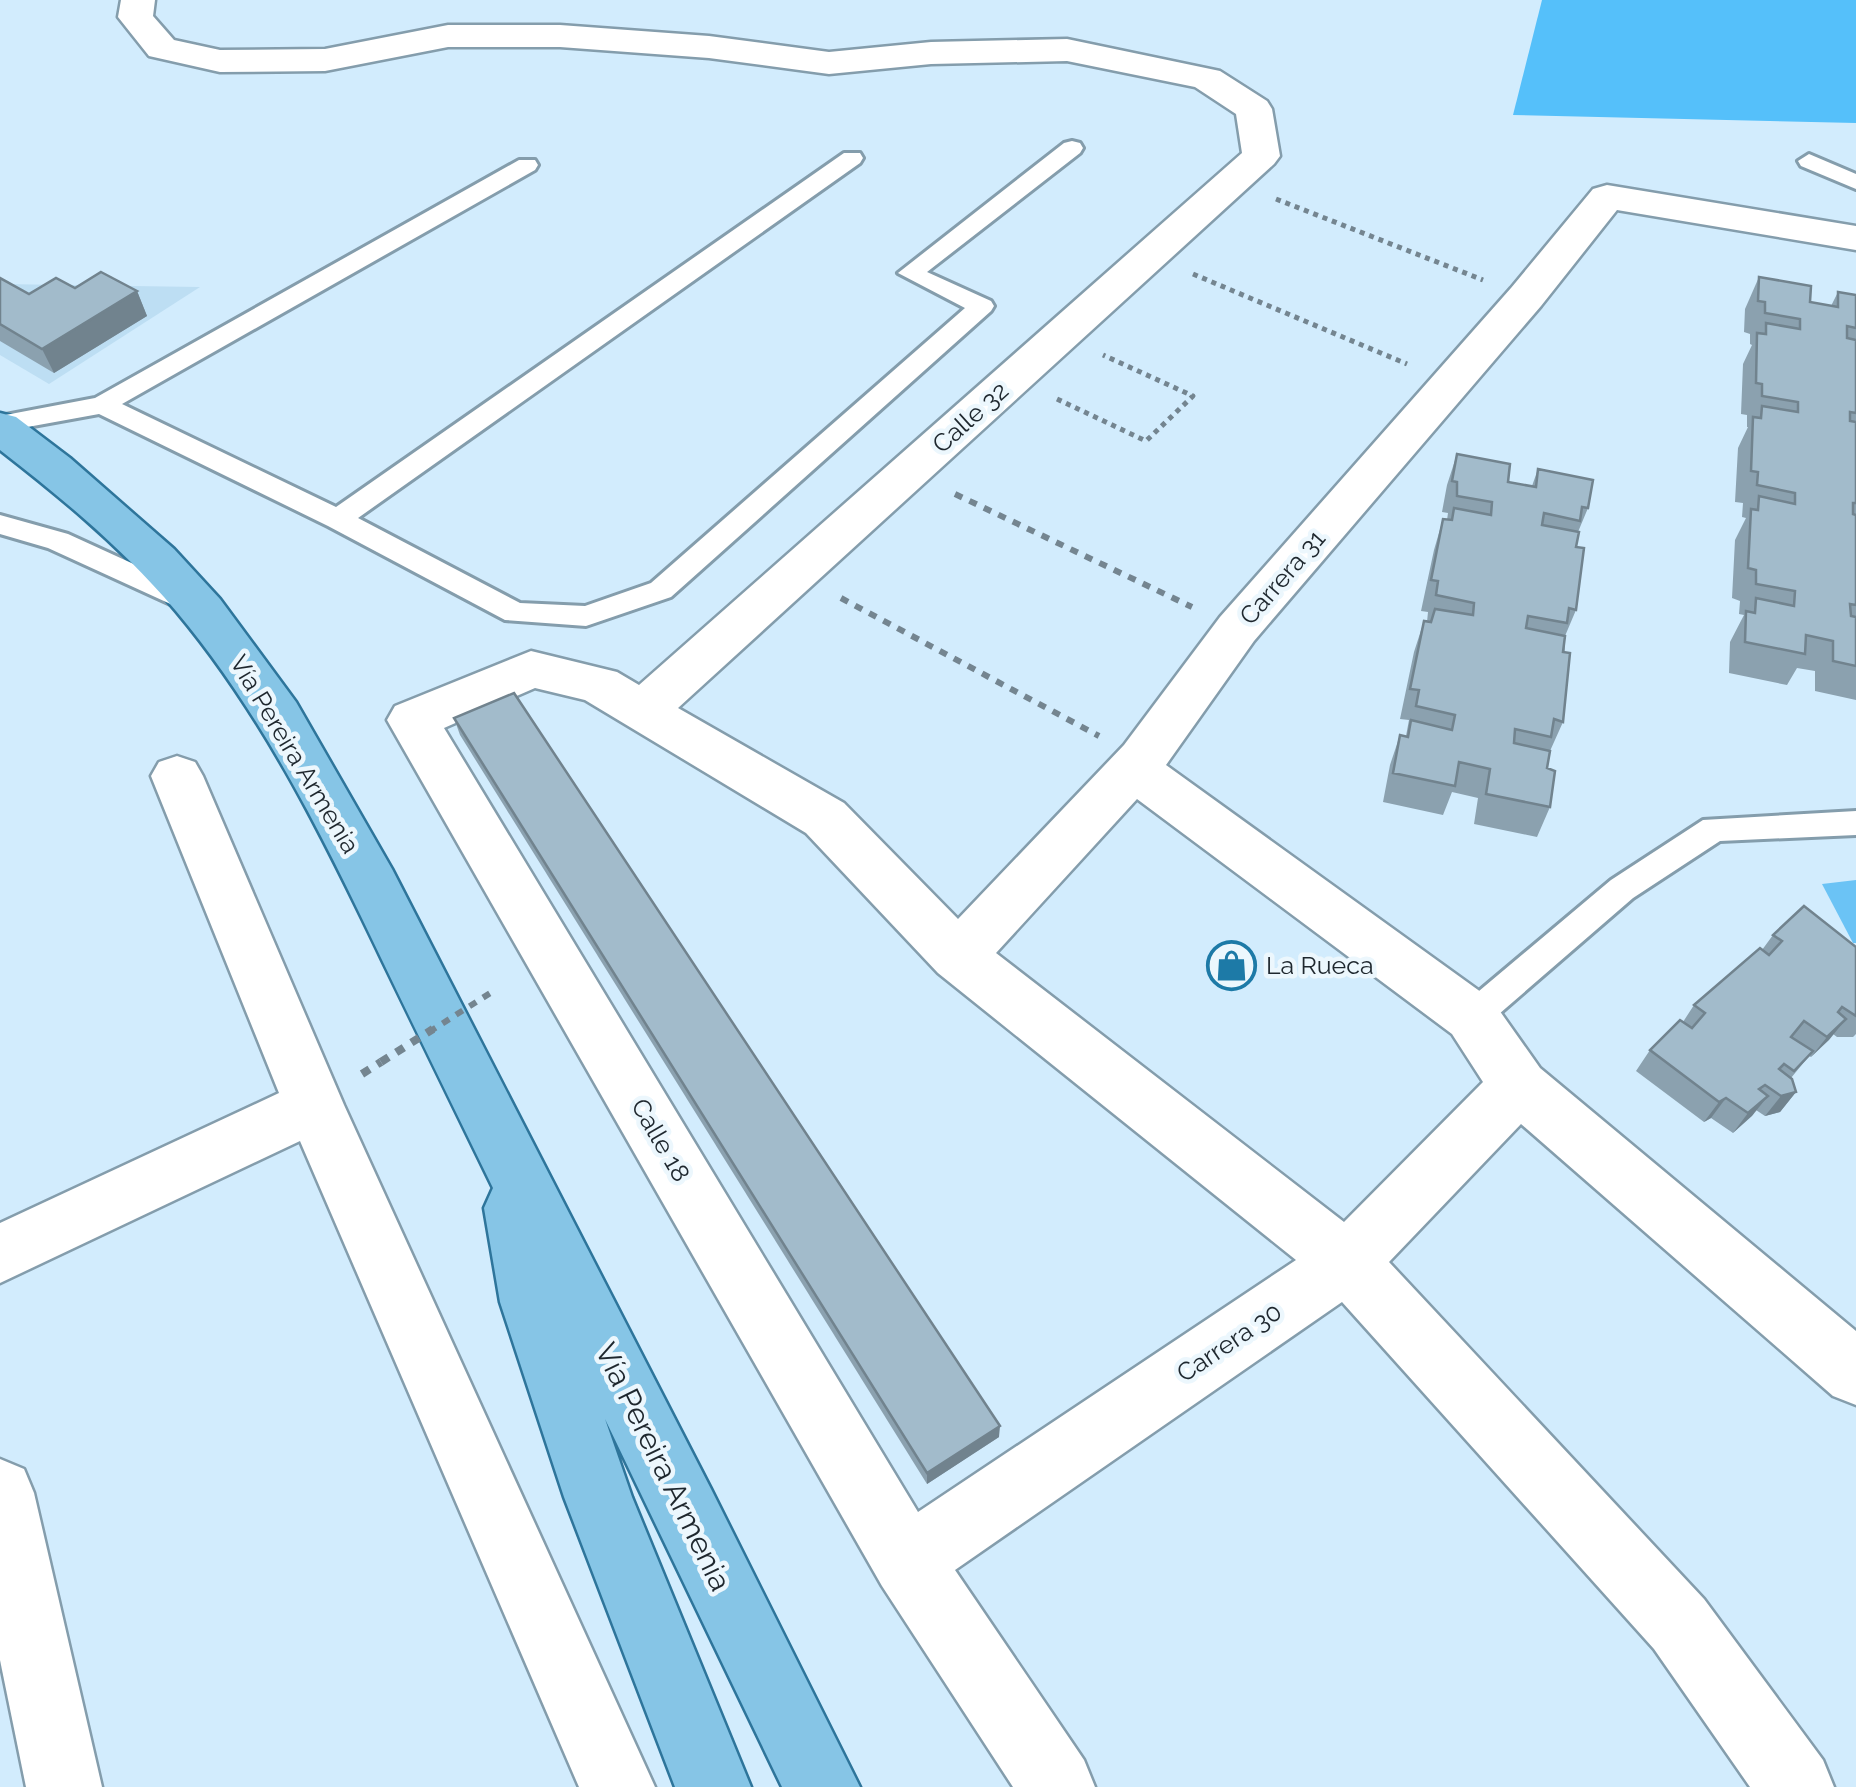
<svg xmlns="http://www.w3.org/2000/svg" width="1856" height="1787" font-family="Raleway,sans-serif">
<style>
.built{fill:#bddef3}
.green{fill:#6bc3f5}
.forest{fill:#55c0fa}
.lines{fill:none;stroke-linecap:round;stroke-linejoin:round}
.service-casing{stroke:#849dac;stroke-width:6}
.minor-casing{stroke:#849dac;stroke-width:5}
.primary-casing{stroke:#2e759b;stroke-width:5}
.path-far2{stroke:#748590;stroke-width:5;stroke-dasharray:5 5;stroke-linecap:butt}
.path-far1{stroke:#748590;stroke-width:6;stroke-dasharray:8 8;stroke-linecap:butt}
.path{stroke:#748590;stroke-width:8;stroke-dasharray:9 9;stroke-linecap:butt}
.service{fill:#fff;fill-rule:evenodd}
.minor{fill:#fff;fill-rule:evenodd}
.primary{fill:#86c5e6;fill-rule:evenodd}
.path-bridge-far1{stroke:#748590;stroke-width:6;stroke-dasharray:8 8;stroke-linecap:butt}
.path-bridge{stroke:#748590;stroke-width:8;stroke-dasharray:9 9;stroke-linecap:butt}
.wall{fill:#8ba1af}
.shaded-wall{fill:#71838e}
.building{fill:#a2bbcb;stroke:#71838e;stroke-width:2.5}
.labels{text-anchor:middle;stroke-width:9;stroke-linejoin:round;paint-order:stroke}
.street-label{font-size:25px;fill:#1e272e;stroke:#ecf7fd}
.poi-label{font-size:25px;fill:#1e272e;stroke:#ecf7fd;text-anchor:start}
.near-street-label{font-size:30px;fill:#1e272e;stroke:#ecf7fd}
</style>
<rect width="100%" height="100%" fill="#d2ecfd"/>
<path class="built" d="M0,284L200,287L49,384L0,355Z"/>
<path class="green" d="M1856,880V943H1853L1822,884Z"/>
<path class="forest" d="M1542,0H1856V123L1513,115Z"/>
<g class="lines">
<defs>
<g id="service">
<path d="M1072,141L1080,143L1083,148L1080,153L927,272L991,301L994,306L991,311L671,597L586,626L505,620L328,526L99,414L0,432V416L95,398L519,160H535L538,165L535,170L122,404L336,507L844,153H860L863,158L860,163L358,518L520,603L585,606L651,583L965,308L898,273L1064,143Z"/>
<path d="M1809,154L1856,174V189L1801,166L1798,161Z"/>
<path d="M0,515L68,534L197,593L201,600L197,607H177L48,548L0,534Z"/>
<path d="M1856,811V835L1720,841L1633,898L1484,1027L1472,1032L1460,1027L1455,1017L1460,1007L1611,880L1703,820Z"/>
</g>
<g id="minor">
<path d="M121,0H155L153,16L174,40L220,50L325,49L448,25H560L709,36L829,52L931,42L1067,39L1220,71L1267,101L1272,109L1280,156L1274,164L678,708L844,803L958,919L1124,745L1220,617L1511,288L1593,189L1607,185L1856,226V250L1617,210L1541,306L1254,641L1166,765L1492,1000L1540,1068L1856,1331V1405L1833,1396L1521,1124L1389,1262L1704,1599L1823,1760L1834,1787H1750L1654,1649L1342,1302L955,1570L1084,1760L1095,1787H1013L882,1586L387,720L395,706L531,651L617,672L639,685L1242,153L1236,114L1195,87L1067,61L931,64L829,74L709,58L560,47H448L325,71L220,72L149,56L118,17ZM535,688L585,700L806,833L938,973L1296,1260L918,1512L444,728ZM1137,799L1452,1034L1483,1082L1344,1222L996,953Z"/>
<path d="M177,756L195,762L203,776L344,1105L655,1787H579L300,1141L0,1283V1223L279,1093L151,776L159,762Z"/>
<path d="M0,1459L24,1469L34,1493L102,1787H26L0,1660Z"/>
</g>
<path id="primary" d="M0,413L16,417L70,458L174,549L220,599L296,702L392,869L711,1489L860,1787H782L605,1419L632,1497L751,1787H675L564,1497L500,1302L484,1208L493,1188C456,1112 419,1037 383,962C322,834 258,704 164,597C115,542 58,495 0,450Z"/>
</defs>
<use href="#service" class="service-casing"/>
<use href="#minor" class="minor-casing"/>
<use href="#primary" class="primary-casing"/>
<g class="path-far2">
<path d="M1276,199L1483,280"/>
<path d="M1193,274L1407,364"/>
<path d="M1057,399L1146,441L1193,396L1103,355"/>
</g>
<g class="path-far1">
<path d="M955,494L1192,607"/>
<path d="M841,598L1099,736"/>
</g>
<path class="path" d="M362,1074L381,1062"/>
<use href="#service" class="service"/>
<use href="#minor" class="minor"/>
<use href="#primary" class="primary"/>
<path class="path-bridge-far1" d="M429,1032L495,990"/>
<path class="path-bridge" d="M381,1062L433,1029"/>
</g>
<g class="wall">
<path d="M1759,277L1810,302L1831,306L1838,292L1856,295V700L1815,691V671L1797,668L1787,685L1729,673L1730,642L1744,615L1739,614L1740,601L1732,598L1735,540L1746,518L1742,517L1743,503L1735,502L1738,448L1748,427H1747V415L1741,414L1743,364L1752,345L1750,344V334L1744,332L1745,309Z"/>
<path d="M0,278L29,294L75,288L137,291L147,316L54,373L0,341Z"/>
<path d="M1457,454L1508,482L1532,486L1538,469L1588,508L1578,532L1576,547V610L1565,636L1563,722L1550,751L1547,768L1550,807L1537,837L1474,824L1478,798L1452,792L1443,815L1383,802L1390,765L1400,735L1406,736L1409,720L1400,719L1414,652L1424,621L1427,622L1428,612L1421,611L1434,550L1443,519L1447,520L1448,513L1442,512L1447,485Z"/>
<path d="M454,718L999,1437L927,1484L460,735Z"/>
<path d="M1773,935L1856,947V1034L1853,1037H1837L1833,1034L1811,1057L1809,1056L1791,1078L1796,1092L1780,1112L1765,1116L1756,1110L1733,1133L1711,1118L1704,1122L1636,1071L1650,1050L1683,1022L1694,1005L1762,950Z"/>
</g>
<g class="shaded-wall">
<path d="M137,291L147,316L54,373L42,349Z"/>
<path d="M1846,1019L1829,1040L1811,1057L1827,1037Z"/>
<path d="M1796,1092L1780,1112L1765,1116L1781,1096Z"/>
<path d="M1768,1096L1752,1116L1733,1133L1748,1113Z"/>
<path d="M1726,1098L1711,1118L1704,1122L1719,1102Z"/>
<path d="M1000,1426L999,1437L927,1484V1473Z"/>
</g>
<g class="building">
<path d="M101,272L137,291L42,349L0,324V278L29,294L56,278L75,288Z"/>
<path d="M1759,277L1811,286L1810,302L1838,307V292L1856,295V328L1847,326V338L1856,340V413L1850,412V421L1856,422V503H1853V514L1856,515V605L1850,604L1851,616L1856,617V666L1833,661V641L1806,635L1805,654L1745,642L1746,611L1755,613L1756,598L1794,606L1795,591L1756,584V570L1748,568L1751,509L1758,510L1759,496L1795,504V493L1757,485L1758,472L1751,471L1753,417L1761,418L1762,406L1798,412V402L1762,396V384L1756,383L1757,333L1766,334V323L1800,329V319L1765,313V302L1758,301Z"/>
<path d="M1457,454L1510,464L1508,482L1536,487L1538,469L1593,480L1588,508L1582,507L1580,521L1544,513L1542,525L1579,532L1576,547L1584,548L1576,610L1569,608L1567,623L1528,616L1526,628L1565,636L1563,652L1570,653L1563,722L1554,719L1551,737L1515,729L1514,743L1550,751L1547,768L1555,771L1550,807L1486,794L1490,769L1459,762L1455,786L1393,773L1400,735L1408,737L1411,720L1452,730L1455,715L1416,706L1419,690L1410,689L1424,621L1431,622L1435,609L1473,615L1474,603L1436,595L1438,581L1431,580L1443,519L1452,520L1454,508L1491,515L1492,502L1457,496V482L1452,481Z"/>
<path d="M514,693L1000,1426L927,1473L454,718Z"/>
<path d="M1804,906L1856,947V1016L1842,1007L1838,1012L1846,1019L1827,1037L1804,1021L1791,1037L1813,1051L1794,1071L1784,1064L1779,1069L1792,1079L1796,1092L1781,1096L1765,1085L1759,1089L1768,1096L1748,1113L1726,1098L1719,1102L1650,1050L1680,1020L1692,1028L1705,1013L1694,1005L1760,948L1769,955L1782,941L1773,935Z"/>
</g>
<defs>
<symbol id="shop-ring" viewBox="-11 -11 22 22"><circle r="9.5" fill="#ecf7fd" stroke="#1d7aa7" stroke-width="1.5"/><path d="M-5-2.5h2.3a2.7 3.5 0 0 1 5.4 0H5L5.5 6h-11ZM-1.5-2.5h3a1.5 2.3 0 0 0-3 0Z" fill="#1d7aa7"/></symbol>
</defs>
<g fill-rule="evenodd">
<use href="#shop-ring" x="1204" y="938" width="55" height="55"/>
</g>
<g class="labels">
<g class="street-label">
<text transform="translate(970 417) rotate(-42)" y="9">Calle 32</text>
<text transform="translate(1282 577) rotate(-49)" y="9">Carrera 31</text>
<text transform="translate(295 754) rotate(59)" y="9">Vía Pereira Armenia</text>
<text transform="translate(661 1140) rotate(60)" y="9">Calle 18</text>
<text transform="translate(1229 1342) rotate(-34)" y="9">Carrera 30</text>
</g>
<g class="poi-label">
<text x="1266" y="974">La Rueca</text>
</g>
<g class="near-street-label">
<text transform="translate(663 1467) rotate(64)" y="10">Vía Pereira Armenia</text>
</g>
</g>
</svg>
